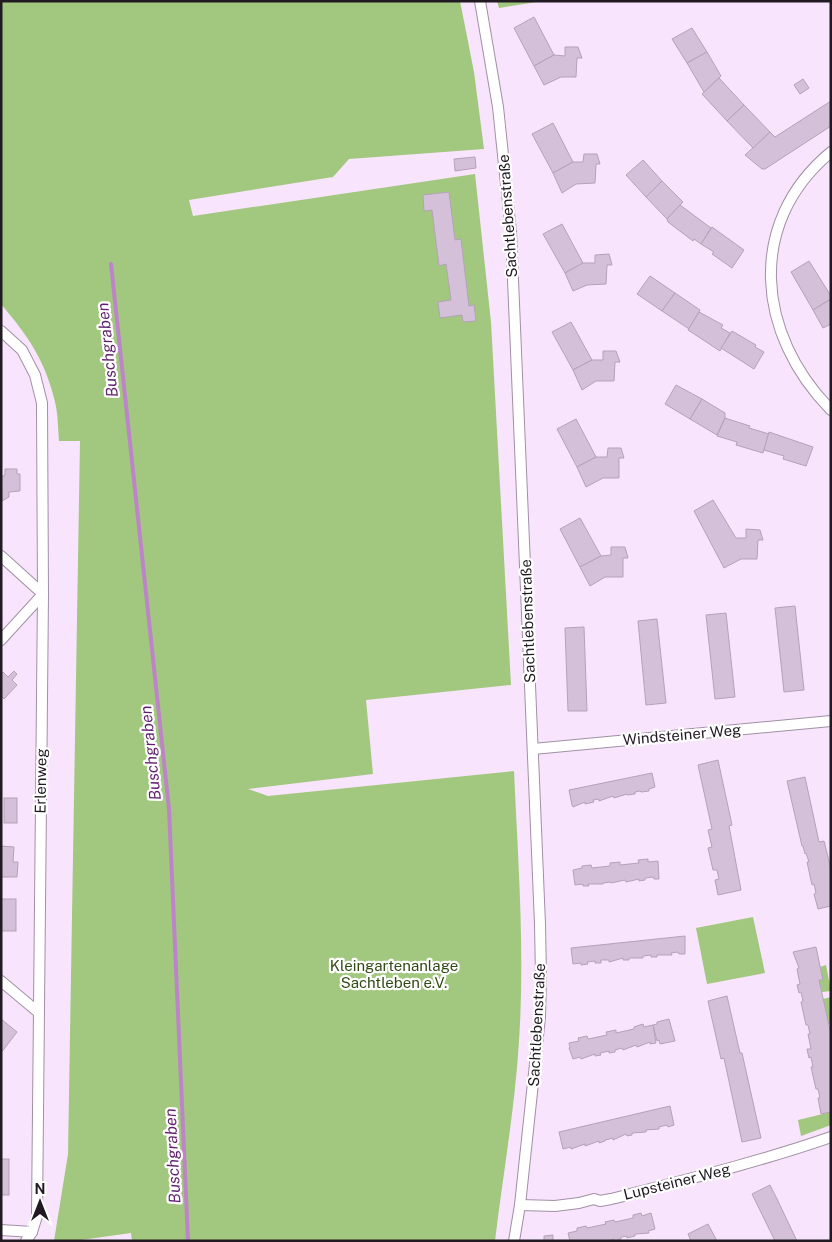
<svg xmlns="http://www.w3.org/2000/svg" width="832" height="1242" font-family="'Public Sans',sans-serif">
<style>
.green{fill:#a1c87e}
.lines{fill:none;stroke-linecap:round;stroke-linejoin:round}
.stream{stroke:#bd85c8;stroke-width:4}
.building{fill:#d4c0d8;stroke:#b5a2b9}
.minor-casing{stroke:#a290a6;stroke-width:12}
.minor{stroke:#fff;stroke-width:10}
.labels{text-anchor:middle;stroke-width:4.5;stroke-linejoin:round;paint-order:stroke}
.street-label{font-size:15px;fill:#211a22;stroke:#fff}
.park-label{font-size:15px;fill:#314b14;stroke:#fff}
.water-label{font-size:16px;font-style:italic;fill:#621e6f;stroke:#fff}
</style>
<rect width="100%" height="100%" fill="#f8e4fc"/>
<g class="green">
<path d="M1,1H460L474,72L484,149L349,159L333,177L189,200L193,216L475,174L491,322L511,685L366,700L373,774L248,789L268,796L514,771C518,861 525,951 519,1041C515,1108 503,1174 495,1241H132L131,1233L74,1241H54L68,1154L80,441H59C58,428 58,414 55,402C45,360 28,336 1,304Z"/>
<path d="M497,1H543L499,8Z"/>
<path d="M753,917L765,973L707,984L696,928Z"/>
<path d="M826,965L831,991L822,992L819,980H822L820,967Z"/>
<path d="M831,997V1024H829L823,999Z"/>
<path d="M831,1112V1125L801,1136L798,1120Z"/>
</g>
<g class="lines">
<path class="stream" d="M111,264L169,809L188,1241"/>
</g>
<g class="building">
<path d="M534,17L554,55L534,66L514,28Z"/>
<path d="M692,28L707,52L687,63L672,39Z"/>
<path d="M565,47H578L582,58H577L576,77H561L544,85L534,66L554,55L565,56Z"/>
<path d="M707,52L721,76L704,92L687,63Z"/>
<path d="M719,78L744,105L727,121L702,94Z"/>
<path d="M803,79L809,88L800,94L794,85Z"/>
<path d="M831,101V126L765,169H762L745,155L770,132L775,137Z"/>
<path d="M744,105L770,132L753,148L727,121Z"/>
<path d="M553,123L573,162L553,173L532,134Z"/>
<path d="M584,154H597L600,164H596L595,183L576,184L562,193L553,173L573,162H583Z"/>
<path d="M475,157L476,168L455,171L454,159Z"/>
<path d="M643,160L662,181L646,197L626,175Z"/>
<path d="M662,181L683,202L667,219L646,197Z"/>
<path d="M449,192L455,240L461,239L469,306L474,305L476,321L463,322L462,315L440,318L438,302L451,300L446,264L439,266L432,210L424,211L423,195Z"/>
<path d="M680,205L711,228L701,244L694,239L693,241L668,222L667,219Z"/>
<path d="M562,224L583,263L565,273L543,234Z"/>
<path d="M712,227L744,250L732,268L712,254L714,252L701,244Z"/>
<path d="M609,254L612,265H607L606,284L587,285L573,291L565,273L583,263H595V255Z"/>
<path d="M809,261L831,296V299L813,310L791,272Z"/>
<path d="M650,276L675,293L662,311L637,294Z"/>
<path d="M675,293L700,310L689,329L662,311Z"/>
<path d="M831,299V324L823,328L813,310Z"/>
<path d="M699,312L723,325L721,328L730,333L720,351L688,330Z"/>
<path d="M571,322L592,360L573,370L552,332Z"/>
<path d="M732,331L756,345L755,347L764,352L754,369L721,348Z"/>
<path d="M603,351H616L620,362H615L614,381H596L582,390L573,370L592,360H603Z"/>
<path d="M676,385L702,399L690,419L665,404Z"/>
<path d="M702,399L725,413V418L717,435L690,419Z"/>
<path d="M725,418L750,426L749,428L769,434L763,453L736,445L737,442L717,436Z"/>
<path d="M576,419L596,457L577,467L557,429Z"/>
<path d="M769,432L813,447L806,466L783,459L784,456L764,450Z"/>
<path d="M608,448H621L624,458H619V478H603L586,487L577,467L596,457H607Z"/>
<path d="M5,469H17V474H20V491L9,492V497L2,501L1,477L5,475Z"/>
<path d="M713,500L736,538H746V529L760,530L763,540H758L757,559H741L724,568L694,511Z"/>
<path d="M580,518L601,556L580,567L560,529Z"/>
<path d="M611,547H625L628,558H623V577H605L590,586L580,567L601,556L611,555Z"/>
<path d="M795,606L804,690L784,692L775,608Z"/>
<path d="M726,613L735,697L715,699L706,615Z"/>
<path d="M657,619L666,703L646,705L638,621Z"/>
<path d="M584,627L587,711H568L565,628Z"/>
<path d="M14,671L17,674L12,680L17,685L4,699L1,696V674L3,672L8,677Z"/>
<path d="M718,760L732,825L729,826L741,890L718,895L715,880L719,879L717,870H713L708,848L712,847L708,830L712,829L698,765Z"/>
<path d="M652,773L655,787L649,789V791L641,792L640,791L635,792V794L627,795V794L614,798L613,796L599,801V799L593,800L594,802L585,804V802L573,807L572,805L569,790Z"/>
<path d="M805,777L819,842L824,841L831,869V906L818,909L814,894L816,893L814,884L812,885L807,862H809L806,853L805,854L803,846H802L787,781Z"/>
<rect x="4" y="798" width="13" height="25"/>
<path d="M1,846L14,847L13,862H18L17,877H1Z"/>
<path d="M648,859V862L658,861L659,879H654L653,877L645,878V880L639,881V879L626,882L625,880L611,883V882L603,883V884H588L589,886H583V884L575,885L573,870L582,868V866L591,865L592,868L610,866V863L620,862V865L639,863L638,860Z"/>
<rect x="1" y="899" width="15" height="32"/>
<path d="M685,936V954H679L678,952L671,953L672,955H657V957H651V955L643,956V958H629V960H623V958L609,962V960H601V963H595V961L587,962L588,964L581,965V963L573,964L571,948Z"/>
<path d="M816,947L823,980H819L831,1034V1112L821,1114L818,1098H820L818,1089H816L811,1067H813L811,1057L809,1058L807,1049H811L808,1034H810L808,1025H806L801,1002L803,1001L801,992L799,993L797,985L800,984L797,969L799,968L793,952Z"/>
<path d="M727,996L740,1053H742L761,1138L742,1142L724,1058L721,1059L708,1001Z"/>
<path d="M1,1019L17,1032L1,1053Z"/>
<path d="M669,1019L675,1041L660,1044L659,1040L657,1041L653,1025L657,1024V1022Z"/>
<path d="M643,1024L644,1027L653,1025L656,1043L650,1044V1042L637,1047L636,1045L623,1050L622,1048L615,1050V1052L609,1053V1051L600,1053L601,1055L595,1056V1054L581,1059L580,1057L573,1059L569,1048H570L569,1043L579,1041L578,1038L587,1036L588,1039L607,1035L606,1032L616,1030V1033L634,1029V1027Z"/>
<path d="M670,1106L674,1125L668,1127L667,1125L659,1127V1129L646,1130V1132L632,1133V1135L627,1136L626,1134L613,1140V1138L605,1140V1141L599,1143V1141L585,1146V1144L571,1149V1147L563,1149L559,1132Z"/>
<rect x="1" y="1159" width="8" height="36"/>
<path d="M770,1185L777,1199L797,1241H775L752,1194Z"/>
<path d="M641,1213L642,1216L651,1213L655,1229L648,1231L649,1233L635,1234V1236L627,1238V1236L621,1237V1239L614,1241V1239L607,1241H570L568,1233L577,1231V1228L586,1226L587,1228L606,1224L605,1222L614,1220L615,1222L633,1218V1215Z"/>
<path d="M708,1224L717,1241H691L688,1234Z"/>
<path d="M553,1235V1241H544V1236Z"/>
</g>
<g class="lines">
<defs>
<g id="minor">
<path d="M480,1L498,107L511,232L540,924L541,977L540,1017L520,1205L514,1241"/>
<path d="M831,152C745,223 757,335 831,410"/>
<path d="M1,331L22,350L35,375L42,403L43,594L37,1216L32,1232L26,1241"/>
<path d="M1,556L43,594L1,640"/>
<path d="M533,749L831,721"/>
<path d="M1,981L38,1012"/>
<path d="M520,1205L555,1206L579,1203L594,1199L600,1201L611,1199C685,1180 759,1162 831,1137"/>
<path d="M1,1230L32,1232"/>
</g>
</defs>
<use href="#minor" class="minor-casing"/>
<use href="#minor" class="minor"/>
</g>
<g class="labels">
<g class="street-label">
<text transform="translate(508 216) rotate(-94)" y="5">Sachtlebenstraße</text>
<text transform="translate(528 621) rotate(-92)" y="5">Sachtlebenstraße</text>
<text transform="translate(682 735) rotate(-5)" y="5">Windsteiner Weg</text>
<text transform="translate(41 781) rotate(-89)" y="5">Erlenweg</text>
<text transform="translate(537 1025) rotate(-87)" y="5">Sachtlebenstraße</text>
<text transform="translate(677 1182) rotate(-14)" y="5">Lupsteiner Weg</text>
</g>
<g class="park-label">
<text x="394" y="971">Kleingartenanlage<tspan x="394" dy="17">Sachtleben e.V.</tspan></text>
</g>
<g class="water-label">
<text transform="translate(107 350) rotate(-96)" y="6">Buschgraben</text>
<text transform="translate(150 753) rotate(-96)" y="6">Buschgraben</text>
<text transform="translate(172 1156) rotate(-93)" y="6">Buschgraben</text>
</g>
</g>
<rect width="832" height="1242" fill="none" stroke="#211a22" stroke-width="5"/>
<g transform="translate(40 1202)" stroke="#ffffff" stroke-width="4" paint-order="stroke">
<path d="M0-4L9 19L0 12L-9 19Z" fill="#211a22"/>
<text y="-8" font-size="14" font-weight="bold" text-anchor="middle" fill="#211a22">N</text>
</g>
</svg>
